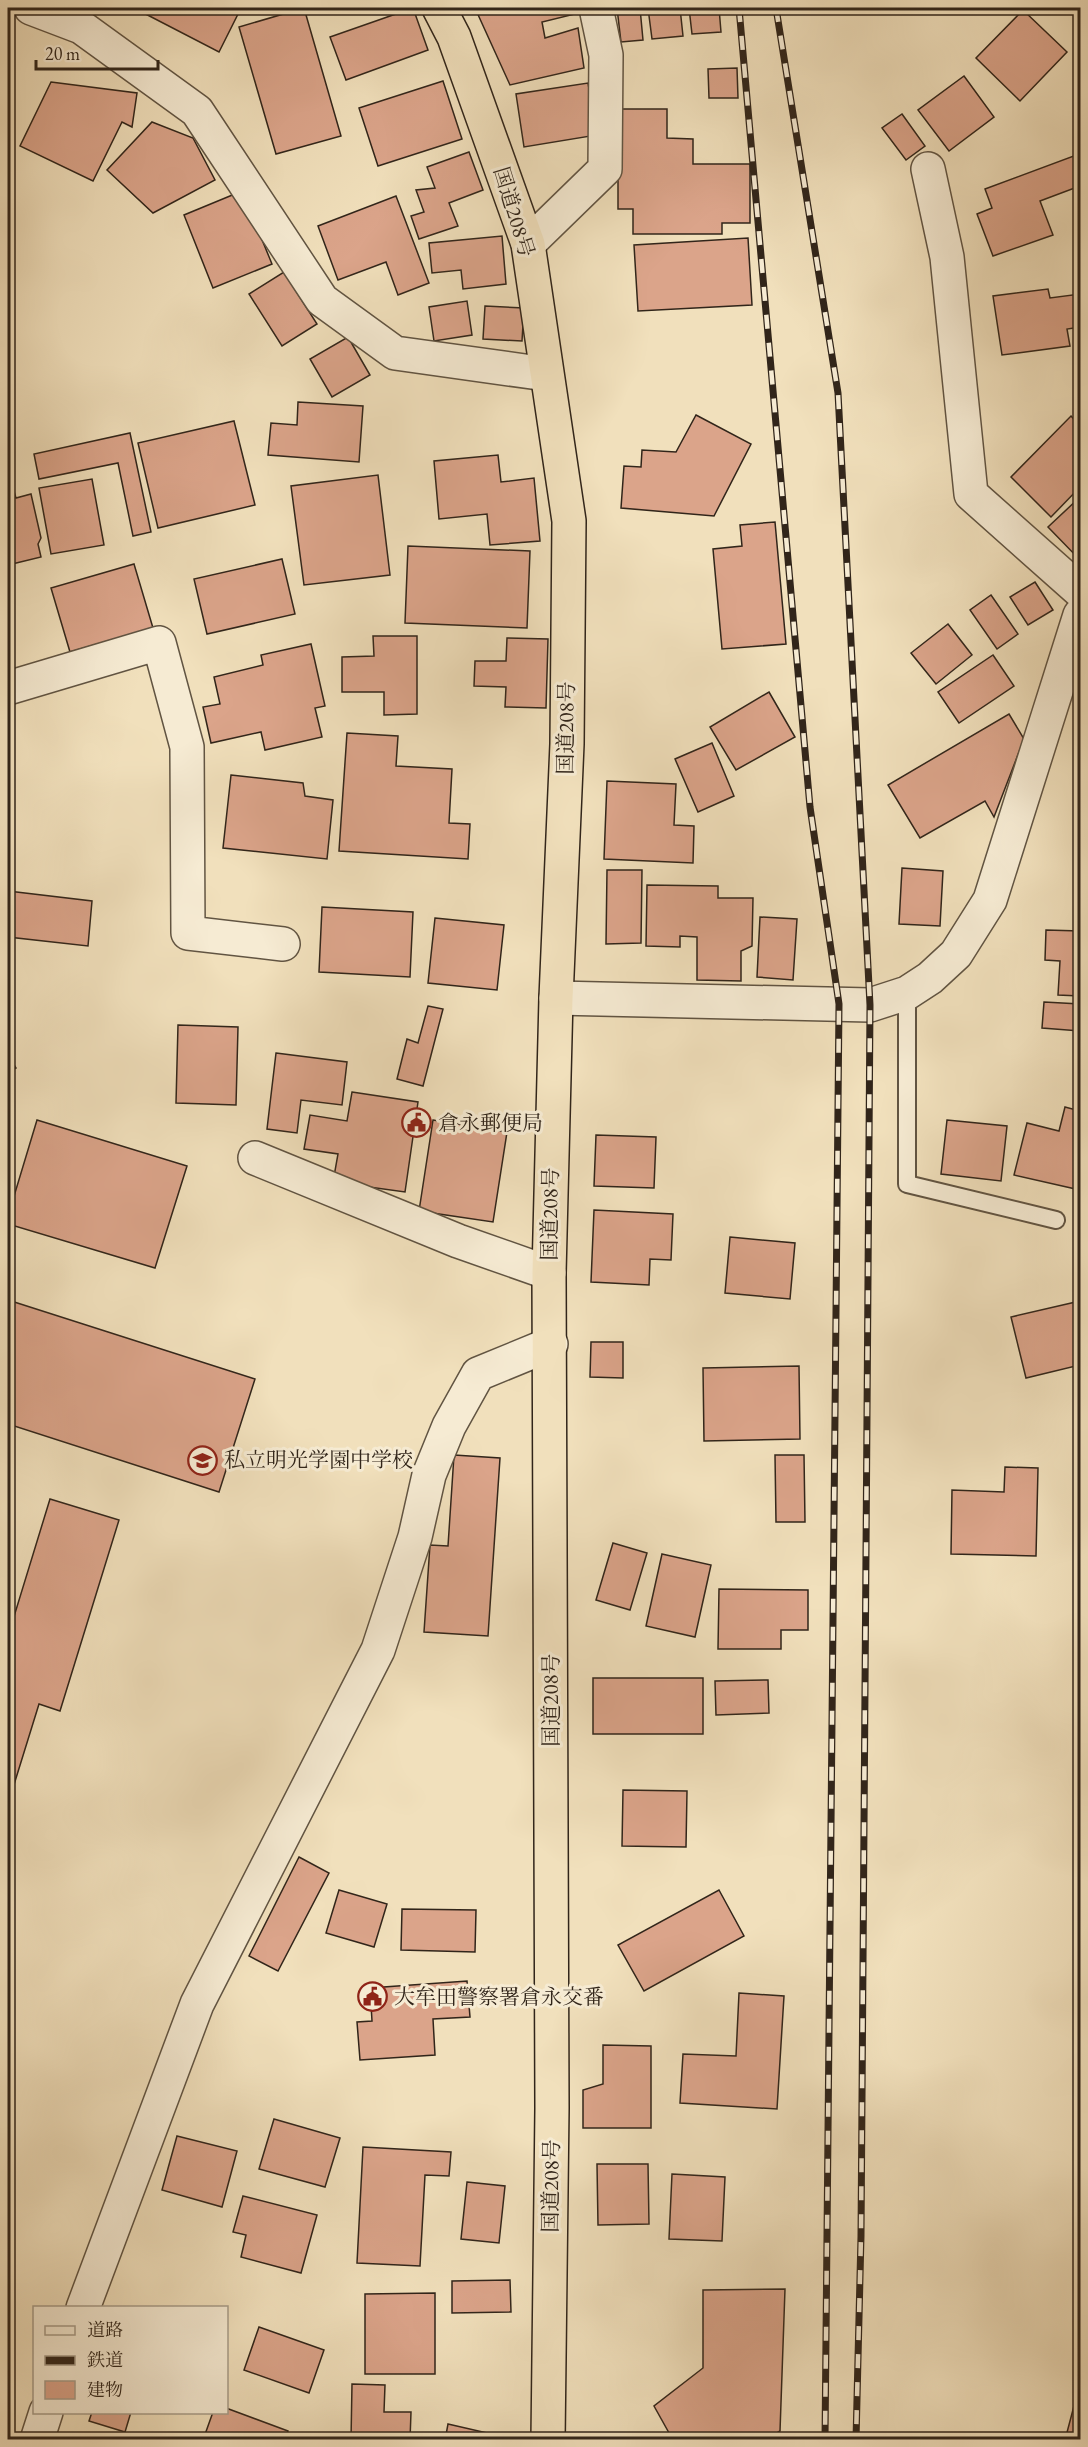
<svg xmlns="http://www.w3.org/2000/svg" width="1088" height="2447" font-family="'EB Garamond','Noto Serif JP',serif">
<style>
.building{fill:#dba48a;stroke:#31251a;stroke-width:1.5}
.lines{fill:none;stroke-linecap:round;stroke-linejoin:round}
.service-casing{stroke:#615442;stroke-width:20}
.minor-casing{stroke:#615442;stroke-width:36}
.tertiary-casing{stroke:#615442;stroke-width:36}
.trunk-casing{stroke:#31251a;stroke-width:36}
.service{stroke:#f6ebd3;stroke-width:16}
.minor{stroke:#f6ebd3;stroke-width:33}
.tertiary{stroke:#f6ebd3;stroke-width:33}
.trunk{stroke:#f1e0bc;stroke-width:33}
.rail-casing{stroke:#31251a;stroke-width:7}
.rail{stroke:#f6ebd3;stroke-width:4.5;stroke-dasharray:14;stroke-linecap:butt}
.labels{text-anchor:middle;stroke-width:6;stroke-linejoin:round;paint-order:stroke}
.street-label{font-size:21px;fill:#31251a;stroke:#f6ebd3}
.poi-label{font-size:21px;fill:#31251a;stroke:#f6ebd3;text-anchor:start}
</style>
<rect width="100%" height="100%" fill="#f1e0bc"/>
<filter id="stains"><feTurbulence type="fractalNoise" baseFrequency=".00333" numOctaves="4"/><feColorMatrix values="0 0 0 0 .2 0 0 0 0 .09 0 0 0 0 .02 0 0 0 .5 -.17"/></filter>
<radialGradient id="worn" r=".72"><stop offset=".6" stop-color="#630" stop-opacity="0"/><stop offset="1" stop-color="#630" stop-opacity=".3"/></radialGradient>
<g class="building">
<path d="M134,8H226L238,14L219,52Z"/>
<path d="M304,8L341,136L276,154L239,27Z"/>
<path d="M413,8L428,50L346,80L330,37Z"/>
<path d="M475,8H578L579,13L542,22L545,38L578,28L584,68L510,85Z"/>
<path d="M617,8H640L643,40L621,42Z"/>
<path d="M648,8H680L683,36L652,39Z"/>
<path d="M689,8H719L721,32L692,34Z"/>
<path d="M1023,10L1067,52L1020,101L976,58Z"/>
<path d="M737,68L738,98H709L708,69Z"/>
<path d="M964,76L994,117L949,151L918,110Z"/>
<path d="M443,81L462,139L378,166L359,108Z"/>
<path d="M51,82L137,93L132,127L122,122L93,181L20,146Z"/>
<path d="M588,83L597,135L524,147L516,94Z"/>
<path d="M618,109H667V138L693,139V164H750V223H722V234H633V209H618Z"/>
<path d="M902,114L925,146L906,160L882,128Z"/>
<path d="M152,122L193,138L215,180L153,213L107,170Z"/>
<path d="M469,152L483,190L449,203L458,226L419,239L411,216L424,212L416,190L435,188L427,167Z"/>
<path d="M1079,154L1080,186L1040,201L1053,235L993,256L977,214L992,208L985,189Z"/>
<path d="M242,191L272,264L213,288L184,215Z"/>
<path d="M396,196L429,283L398,295L386,262L338,280L318,226Z"/>
<path d="M502,236L506,284L463,289L461,270L432,273L429,243Z"/>
<path d="M748,238L752,305L638,311L634,245Z"/>
<path d="M284,272L317,324L282,346L249,294Z"/>
<path d="M1048,289L1050,298L1080,294V327L1067,329L1070,346L1002,355L993,296Z"/>
<path d="M467,301L472,335L434,341L429,307Z"/>
<path d="M485,306L524,308L522,341L483,339Z"/>
<path d="M348,337L370,375L332,397L310,359Z"/>
<path d="M298,402L363,406L359,462L268,455L271,423L297,425Z"/>
<path d="M696,415L751,444L714,516L621,508L624,466L641,467L642,450L676,452Z"/>
<path d="M1071,416L1080,426V487L1051,517L1011,477Z"/>
<path d="M234,421L255,505L158,528L138,443Z"/>
<path d="M130,433L151,532L133,536L118,463L39,479L34,454Z"/>
<path d="M498,455L501,482L534,478L540,541L490,545L487,514L439,519L434,461Z"/>
<path d="M378,475L390,575L304,585L291,486Z"/>
<path d="M92,479L104,545L51,554L39,488Z"/>
<path d="M8,481H11L16,498L31,494L41,538L38,544L41,557L8,565Z"/>
<path d="M1080,497V560L1048,527Z"/>
<path d="M775,522L786,644L722,649L713,549L742,546L740,525Z"/>
<path d="M408,546L530,551L527,628L405,623Z"/>
<path d="M282,559L295,614L207,634L194,579Z"/>
<path d="M134,564L153,628L70,652L51,588Z"/>
<path d="M1035,582L1053,610L1028,625L1010,597Z"/>
<path d="M991,595L1018,634L997,649L970,610Z"/>
<path d="M948,624L972,655L936,684L911,653Z"/>
<path d="M373,636H417V714L384,715V692H342V657L374,656Z"/>
<path d="M507,638L548,639L546,708L505,707L506,687L474,686L475,661H506Z"/>
<path d="M311,644L325,706L315,708L322,737L265,750L261,732L211,743L203,707L220,704L214,677L263,665L261,655Z"/>
<path d="M993,655L1014,686L959,723L938,692Z"/>
<path d="M769,692L795,737L736,770L710,727Z"/>
<path d="M1009,714L1024,739L994,817L985,801L920,838L888,785Z"/>
<path d="M347,733L398,736L396,766L452,769L449,823L470,824L468,859L339,851Z"/>
<path d="M712,743L734,796L698,812L675,759Z"/>
<path d="M231,775L303,783L305,796L333,800L327,859L223,848Z"/>
<path d="M607,781L676,784L674,825L694,826L693,863L604,859Z"/>
<path d="M1080,783V813L1074,784Z"/>
<path d="M902,868L943,871L940,926L899,924Z"/>
<path d="M607,870H642L641,943L606,944Z"/>
<path d="M647,885L718,886V898H753L752,946L741,951V981L697,980V937L680,936V947L646,946Z"/>
<path d="M8,891L92,901L88,946L8,937Z"/>
<path d="M322,907L413,912L410,977L319,972Z"/>
<path d="M760,917L797,919L793,980L757,977Z"/>
<path d="M435,918L504,925L497,990L428,983Z"/>
<path d="M1046,930L1080,931V996L1058,995L1060,961L1045,960Z"/>
<path d="M1044,1002L1080,1004V1031L1042,1028Z"/>
<path d="M428,1006L443,1009L423,1086L397,1079L407,1039L418,1043Z"/>
<path d="M178,1025L238,1027L236,1105L176,1103Z"/>
<path d="M276,1053L347,1062L342,1105L301,1100L297,1133L267,1129Z"/>
<path d="M8,1055L16,1068L8,1073Z"/>
<path d="M352,1092L418,1102L405,1192L333,1182L338,1154L304,1149L310,1115L347,1121Z"/>
<path d="M1065,1107L1080,1111V1190L1014,1175L1027,1123L1059,1131Z"/>
<path d="M37,1120L187,1166L155,1268L8,1224V1216Z"/>
<path d="M433,1120L507,1132L493,1222L419,1211Z"/>
<path d="M947,1120L1007,1126L1001,1181L941,1174Z"/>
<path d="M596,1135L656,1137L654,1188L594,1186Z"/>
<path d="M594,1210L673,1214L671,1260L650,1259L649,1285L591,1282Z"/>
<path d="M730,1237L795,1243L790,1299L725,1293Z"/>
<path d="M8,1300L255,1379L219,1492L8,1424Z"/>
<path d="M1080,1301V1365L1026,1378L1011,1317Z"/>
<path d="M591,1342H623V1378L590,1377Z"/>
<path d="M799,1366L800,1439L704,1441L703,1368Z"/>
<path d="M454,1455L500,1458L488,1636L424,1632L430,1545L448,1546Z"/>
<path d="M775,1455H804L805,1522H776Z"/>
<path d="M1005,1467L1038,1468L1036,1556L951,1554L952,1490L1004,1492Z"/>
<path d="M50,1499L119,1520L60,1711L39,1704L8,1804V1636Z"/>
<path d="M613,1543L647,1553L630,1610L596,1600Z"/>
<path d="M662,1554L711,1565L695,1637L646,1626Z"/>
<path d="M719,1589L808,1590V1630H781V1649H718Z"/>
<rect x="593" y="1678" width="110" height="56"/>
<path d="M768,1680L769,1713L716,1715L715,1681Z"/>
<path d="M623,1790L687,1791L686,1847L622,1846Z"/>
<path d="M299,1857L329,1873L278,1971L249,1956Z"/>
<path d="M339,1890L387,1904L374,1947L326,1933Z"/>
<path d="M719,1890L744,1936L644,1991L618,1945Z"/>
<path d="M402,1909L476,1910L475,1952L401,1950Z"/>
<path d="M467,1981L470,2017L433,2019L435,2055L360,2060L357,2022L372,2021L370,1988Z"/>
<path d="M739,1993L784,1996L777,2109L680,2103L683,2054L736,2056Z"/>
<path d="M603,2045L651,2046V2128H583V2090L603,2084Z"/>
<path d="M274,2119L340,2138L325,2187L259,2169Z"/>
<path d="M177,2136L237,2151L222,2207L162,2190Z"/>
<path d="M363,2147L451,2152L449,2176L425,2175L420,2266L357,2263Z"/>
<path d="M597,2164H648L649,2224L598,2225Z"/>
<path d="M672,2174L725,2177L722,2241L669,2239Z"/>
<path d="M467,2182L505,2186L499,2243L461,2239Z"/>
<path d="M243,2196L317,2215L301,2273L241,2257L246,2235L233,2232Z"/>
<path d="M510,2280L511,2312L452,2313V2281Z"/>
<path d="M785,2289L780,2431L766,2440H673L654,2406L703,2368V2290Z"/>
<path d="M435,2293V2374H365V2294Z"/>
<path d="M259,2327L324,2350L309,2393L244,2370Z"/>
<path d="M352,2384L385,2385L384,2412H411L410,2440H351Z"/>
<path d="M1075,2402L1080,2404V2440H1065Z"/>
<path d="M226,2408L288,2431L285,2440H203L213,2412H226Z"/>
<path d="M92,2412H131L125,2432L89,2421Z"/>
<path d="M448,2424L509,2438L508,2440H445Z"/>
</g>
<g class="lines">
<defs>
<path id="service" d="M907,993V1184L1056,1220"/>
<g id="minor">
<path d="M31,8L81,27L197,111L322,300L395,353L546,374"/>
<path d="M928,169L947,257L971,494L1080,591"/>
<path d="M528,244L605,169L606,55L596,8"/>
<path d="M8,688L159,643L187,747L188,933L283,944"/>
<path d="M255,1158L458,1241L549,1273"/>
<path d="M83,2308L197,2004L378,1650L415,1537L429,1475L449,1426L478,1374L551,1344"/>
<path d="M37,2440L46,2412"/>
</g>
<path id="tertiary" d="M556,998L870,1005L907,993L930,978L956,954L990,900L1080,615"/>
<path id="trunk" d="M439,8L454,37L528,244L569,521L567,744L556,998L549,1273L552,2108L548,2440"/>
</defs>
<use href="#service" class="service-casing"/>
<use href="#minor" class="minor-casing"/>
<use href="#tertiary" class="tertiary-casing"/>
<use href="#trunk" class="trunk-casing"/>
<use href="#service" class="service"/>
<use href="#minor" class="minor"/>
<use href="#tertiary" class="tertiary"/>
<use href="#trunk" class="trunk"/>
<defs>
<g id="rail">
<path d="M739,8L810,807L839,1004L825,2440"/>
<path d="M776,8L838,393L870,1005L861,2236L856,2440"/>
</g>
</defs>
<use href="#rail" class="rail-casing"/>
<use href="#rail" class="rail"/>
</g>
<defs>
<symbol id="civic-ring" viewBox="-11 -11 22 22"><circle r="9.5" fill="#f6ebd3" stroke="#8f2418" stroke-width="1.5"/><path d="M-.6-6.5H3V-4.5H.6V-3L4-1V1h2V6H-6V1h2V-1L-.6-3ZM-1.2 2.5V6h2.4V2.5Z" fill="#8f2418"/></symbol>
<symbol id="school-ring" viewBox="-11 -11 22 22"><circle r="9.5" fill="#f6ebd3" stroke="#8f2418" stroke-width="1.5"/><path d="M0-5L7-2L0 1L-7-2ZM-4 1L0 2.5L4 1V4Q0 6-4 4Z" fill="#8f2418"/></symbol>
</defs>
<g fill-rule="evenodd">
<use href="#civic-ring" x="400" y="1106" width="33" height="33"/>
<use href="#school-ring" x="186" y="1444" width="33" height="33"/>
<use href="#civic-ring" x="356" y="1980" width="33" height="33"/>
</g>
<g class="labels">
<g class="street-label">
<text transform="translate(514 212) rotate(73)" y="7">国道208号</text>
<text transform="translate(566 728) rotate(-89)" y="7">国道208号</text>
<text transform="translate(550 1214) rotate(-89)" y="7">国道208号</text>
<text transform="translate(551 1700) rotate(-90)" y="7">国道208号</text>
<text transform="translate(551 2186) rotate(-89)" y="7">国道208号</text>
</g>
<g class="poi-label">
<text x="438" y="1130">倉永郵便局</text>
<text x="224" y="1467">私立明光学園中学校</text>
<text x="394" y="2004">大牟田警察署倉永交番</text>
</g>
</g>
<rect width="1088" height="2447" fill="none" stroke="#f1e0bc" stroke-width="30"/>
<rect x="9" y="9" width="1070" height="2429" fill="none" stroke="#31251a" stroke-width="3"/>
<rect x="15" y="15" width="1058" height="2417" fill="none" stroke="#31251a" stroke-width="1.5"/>
<rect x="33" y="2306" width="195" height="108" fill="#f6ebd3" stroke="#a79c89" stroke-width="1.5"/>
<rect x="45" y="2326" width="30" height="9" fill="#f6ebd3" stroke="#a79c89" stroke-width="1.5"/>
<text x="87" y="2336" font-size="18" fill="#31251a">道路</text>
<rect x="45" y="2356" width="30" height="9" fill="#31251a" stroke="#a79c89" stroke-width="1.5"/>
<text x="87" y="2366" font-size="18" fill="#31251a">鉄道</text>
<rect x="45" y="2381" width="30" height="18" fill="#dba48a" stroke="#a79c89" stroke-width="1.5"/>
<text x="87" y="2396" font-size="18" fill="#31251a">建物</text>
<path d="M36 60v9h122v-9" fill="none" stroke="#31251a" stroke-width="3"/>
<text x="45" y="60" font-size="18" fill="#31251a" stroke="#f6ebd3" stroke-width="4.5" paint-order="stroke">20 m</text>
<rect width="100%" height="100%" filter="url(#stains)"/>
<rect width="100%" height="100%" fill="url(#worn)"/>
</svg>
